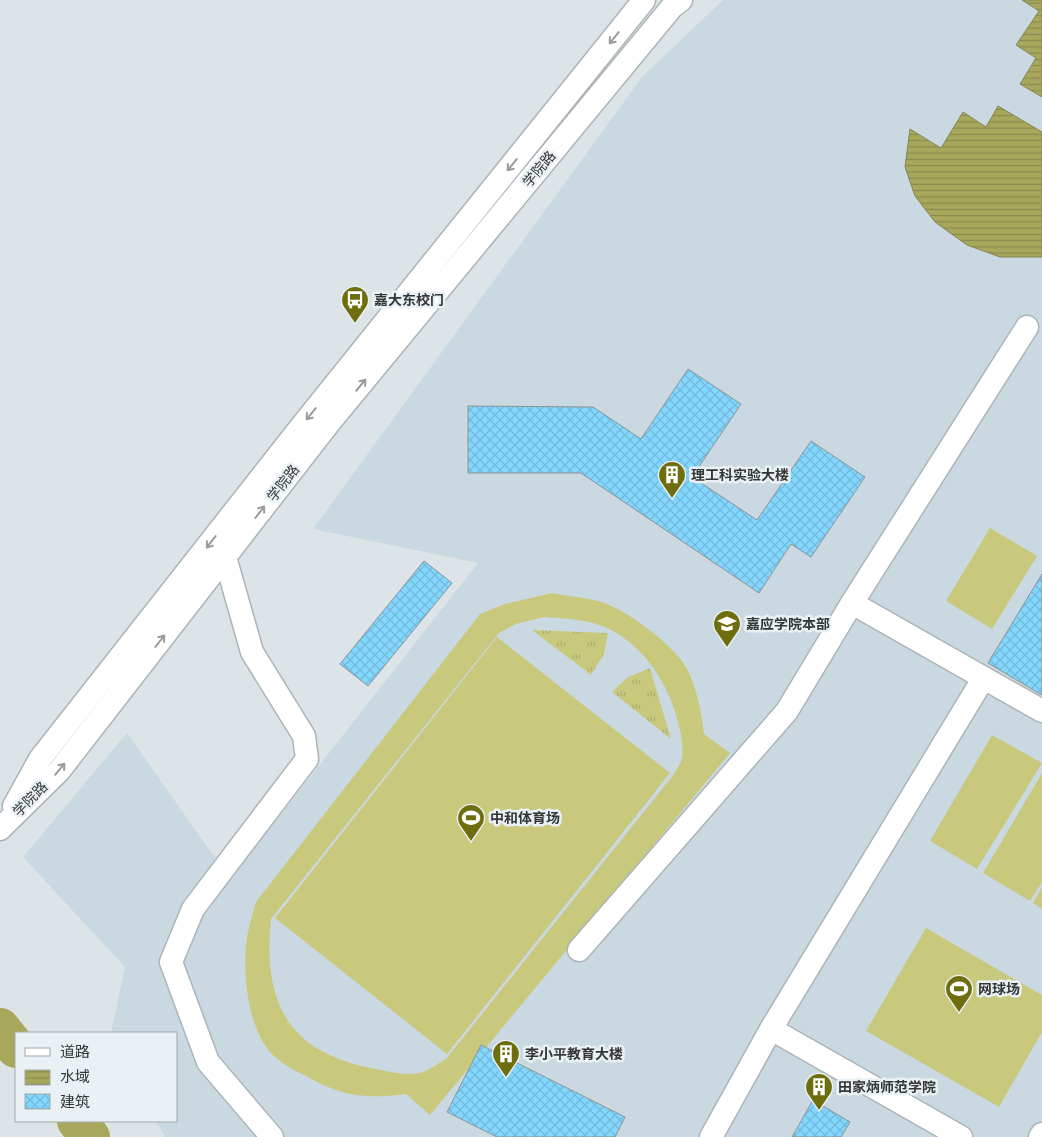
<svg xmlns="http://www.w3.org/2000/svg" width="1042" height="1137" font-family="'DM Sans','Noto Sans SC',sans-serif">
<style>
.built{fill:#cad9e1}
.grass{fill:url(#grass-tufts)}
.garden{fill:#c9c97e;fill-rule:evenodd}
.water{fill:url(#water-rules);stroke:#858652}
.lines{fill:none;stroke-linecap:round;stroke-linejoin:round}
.river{stroke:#a8a85d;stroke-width:40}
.building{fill:url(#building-cross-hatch);stroke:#8c9396}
.minor-casing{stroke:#adb4b8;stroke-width:25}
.minor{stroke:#fff;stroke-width:22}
.oneway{stroke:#9a9b9c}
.labels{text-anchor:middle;stroke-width:5;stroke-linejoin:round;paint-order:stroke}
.street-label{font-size:14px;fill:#343738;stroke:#eaf1f5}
.poi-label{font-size:14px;font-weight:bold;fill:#343738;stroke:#eaf1f5;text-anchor:start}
</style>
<defs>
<pattern id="grass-tufts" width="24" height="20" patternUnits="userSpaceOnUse" patternTransform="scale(1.25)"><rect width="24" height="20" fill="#c9c97e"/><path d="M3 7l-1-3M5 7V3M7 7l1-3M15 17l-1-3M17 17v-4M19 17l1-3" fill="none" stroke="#adad6e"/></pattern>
<pattern id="water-rules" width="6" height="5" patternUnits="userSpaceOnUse" patternTransform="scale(1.25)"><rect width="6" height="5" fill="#a8a85d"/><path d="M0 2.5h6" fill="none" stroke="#8a8a4e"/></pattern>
<pattern id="building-cross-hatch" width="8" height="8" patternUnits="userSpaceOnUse" patternTransform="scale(1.25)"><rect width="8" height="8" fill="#83d7fe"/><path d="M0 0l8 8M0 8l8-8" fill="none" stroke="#72b9da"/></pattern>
</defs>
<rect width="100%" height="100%" fill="#dce4e7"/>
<path class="built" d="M723,0H1042V1137H165L156,1121H176V1033H111L125,967L23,857L127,733L230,879L478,563L313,529L642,77Z"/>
<g class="grass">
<path d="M532,630L608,633L604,654L591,675Z"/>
<path d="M650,668L671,739L612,692L628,677Z"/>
</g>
<g class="garden">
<path d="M990,528L1037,556L992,629L946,601Z"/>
<path d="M552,593C567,596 583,597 598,601C623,607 666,640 682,661C695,678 702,713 704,734L730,753L430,1115L406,1094C366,1099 343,1097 308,1077C297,1072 284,1065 275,1057C249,1034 243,979 246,946C247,932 252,916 256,902L480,614L505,604ZM544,617C567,619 590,619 611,630C647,649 670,687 679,726C682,737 684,750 681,761C680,765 676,770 674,774L446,1059C439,1063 431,1069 423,1072C409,1076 395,1073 381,1070C345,1064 304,1050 285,1016C268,986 268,952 271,919L499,633L516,624Z"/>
<path d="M497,637L670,773L447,1054L275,918Z"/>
<path d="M992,735L1042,763L977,869L930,841Z"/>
<path d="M1042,773V882L1030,901L983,873Z"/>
<path d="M1042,887V909L1033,903Z"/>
<path d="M926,928L1042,995V1032L999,1107L866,1031Z"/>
</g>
<g class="water">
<path d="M1022,0H1042V97L1020,84L1036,58L1016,45L1039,11Z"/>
<path d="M998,106L1042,132V257H1000L967,245L935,222L915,196L905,167L910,129L941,148L963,112L986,127Z"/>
</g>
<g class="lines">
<g class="river">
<path d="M0,1028L16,1048"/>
<path d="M77,1121L90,1137"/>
</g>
</g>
<g class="building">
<path d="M688,369L741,404L692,477L757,520L811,441L865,477L811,557L791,544L759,593L581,473H468V406L593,407L641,439Z"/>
<path d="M424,561L452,583L368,686L340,664Z"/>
<path d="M1042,574V695L988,663Z"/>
<path d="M481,1045L625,1117L615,1137H497L447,1112Z"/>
<path d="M813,1100L850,1122L841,1137H792Z"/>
</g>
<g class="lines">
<defs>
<g id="minor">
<path d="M225,557L252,652L304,736L307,759L193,909L171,962L208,1062L272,1137"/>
<path d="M852,603L1042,711"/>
<path d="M14,806L40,759L300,428L644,0"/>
<path d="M0,829L59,771L329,423L672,7L681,0"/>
<path d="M579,950L787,711L852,603L1027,327"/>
<path d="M711,1137L771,1029"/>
<path d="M961,1137L771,1029L983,679"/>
<path d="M1040,1137L1042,1134"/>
</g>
</defs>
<use href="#minor" class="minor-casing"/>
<use href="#minor" class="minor"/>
</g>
<defs><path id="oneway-shaft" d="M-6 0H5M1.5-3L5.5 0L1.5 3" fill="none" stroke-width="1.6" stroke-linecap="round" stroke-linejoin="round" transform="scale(1.25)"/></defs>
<g class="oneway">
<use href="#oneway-shaft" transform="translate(614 38) rotate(129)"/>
<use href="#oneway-shaft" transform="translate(512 165) rotate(129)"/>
<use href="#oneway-shaft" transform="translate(361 385) rotate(-50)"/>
<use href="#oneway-shaft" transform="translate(311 414) rotate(129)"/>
<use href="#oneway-shaft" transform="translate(260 512) rotate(-52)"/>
<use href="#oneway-shaft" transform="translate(211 542) rotate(128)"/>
<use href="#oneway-shaft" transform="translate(160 641) rotate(-52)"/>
<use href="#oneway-shaft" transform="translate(60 769) rotate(-50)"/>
</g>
<defs>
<symbol id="bus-pin" viewBox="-11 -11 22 30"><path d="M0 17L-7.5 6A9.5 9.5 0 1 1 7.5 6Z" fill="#6f6e0e" stroke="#eaf1f5"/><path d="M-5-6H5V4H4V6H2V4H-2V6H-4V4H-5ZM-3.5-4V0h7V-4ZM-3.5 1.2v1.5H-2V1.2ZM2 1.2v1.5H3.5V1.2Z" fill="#fff"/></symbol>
<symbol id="building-pin" viewBox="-11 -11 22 30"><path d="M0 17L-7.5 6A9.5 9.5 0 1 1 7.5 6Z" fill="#6f6e0e" stroke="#eaf1f5"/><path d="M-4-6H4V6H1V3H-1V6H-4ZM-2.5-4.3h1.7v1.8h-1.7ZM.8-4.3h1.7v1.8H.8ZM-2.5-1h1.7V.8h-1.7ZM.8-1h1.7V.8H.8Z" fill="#fff"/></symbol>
<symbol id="university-pin" viewBox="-11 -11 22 30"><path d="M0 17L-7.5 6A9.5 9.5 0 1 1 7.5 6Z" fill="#6f6e0e" stroke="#eaf1f5"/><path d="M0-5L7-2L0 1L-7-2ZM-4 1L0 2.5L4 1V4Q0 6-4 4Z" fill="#fff"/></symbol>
<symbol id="stadium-pin" viewBox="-11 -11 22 30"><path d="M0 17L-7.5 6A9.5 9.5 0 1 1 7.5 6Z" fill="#6f6e0e" stroke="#eaf1f5"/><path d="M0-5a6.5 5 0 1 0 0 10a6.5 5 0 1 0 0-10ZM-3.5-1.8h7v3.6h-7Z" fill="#fff"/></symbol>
</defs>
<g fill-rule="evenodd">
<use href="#bus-pin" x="339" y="284" width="32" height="43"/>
<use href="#building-pin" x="656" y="459" width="32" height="43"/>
<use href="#university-pin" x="711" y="608" width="32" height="43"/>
<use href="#stadium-pin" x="455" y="802" width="32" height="43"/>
<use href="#stadium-pin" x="943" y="973" width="32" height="43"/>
<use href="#building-pin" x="490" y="1038" width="32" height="43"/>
<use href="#building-pin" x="803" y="1071" width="32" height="43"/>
</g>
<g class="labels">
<g class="street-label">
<text transform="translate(539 169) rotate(-50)" y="5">学院路</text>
<text transform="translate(283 483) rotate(-52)" y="5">学院路</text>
<text transform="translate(30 799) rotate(-45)" y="5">学院路</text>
</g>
<g class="poi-label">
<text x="374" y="305">嘉大东校门</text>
<text x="691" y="480">理工科实验大楼</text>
<text x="746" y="629">嘉应学院本部</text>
<text x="490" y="823">中和体育场</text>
<text x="978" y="994">网球场</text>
<text x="525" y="1059">李小平教育大楼</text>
<text x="838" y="1092">田家炳师范学院</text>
</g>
</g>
<rect x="15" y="1032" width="162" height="90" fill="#eaf1f5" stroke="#a1a7a9"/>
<rect x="25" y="1048" width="25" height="8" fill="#ffffff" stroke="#a1a7a9"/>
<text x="60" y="1057" font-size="15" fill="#343738">道路</text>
<rect x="25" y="1070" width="25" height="15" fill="url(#water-rules)" stroke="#a1a7a9"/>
<text x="60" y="1082" font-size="15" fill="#343738">水域</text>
<rect x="25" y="1094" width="25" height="15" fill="url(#building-cross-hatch)" stroke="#a1a7a9"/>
<text x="60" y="1107" font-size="15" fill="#343738">建筑</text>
</svg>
